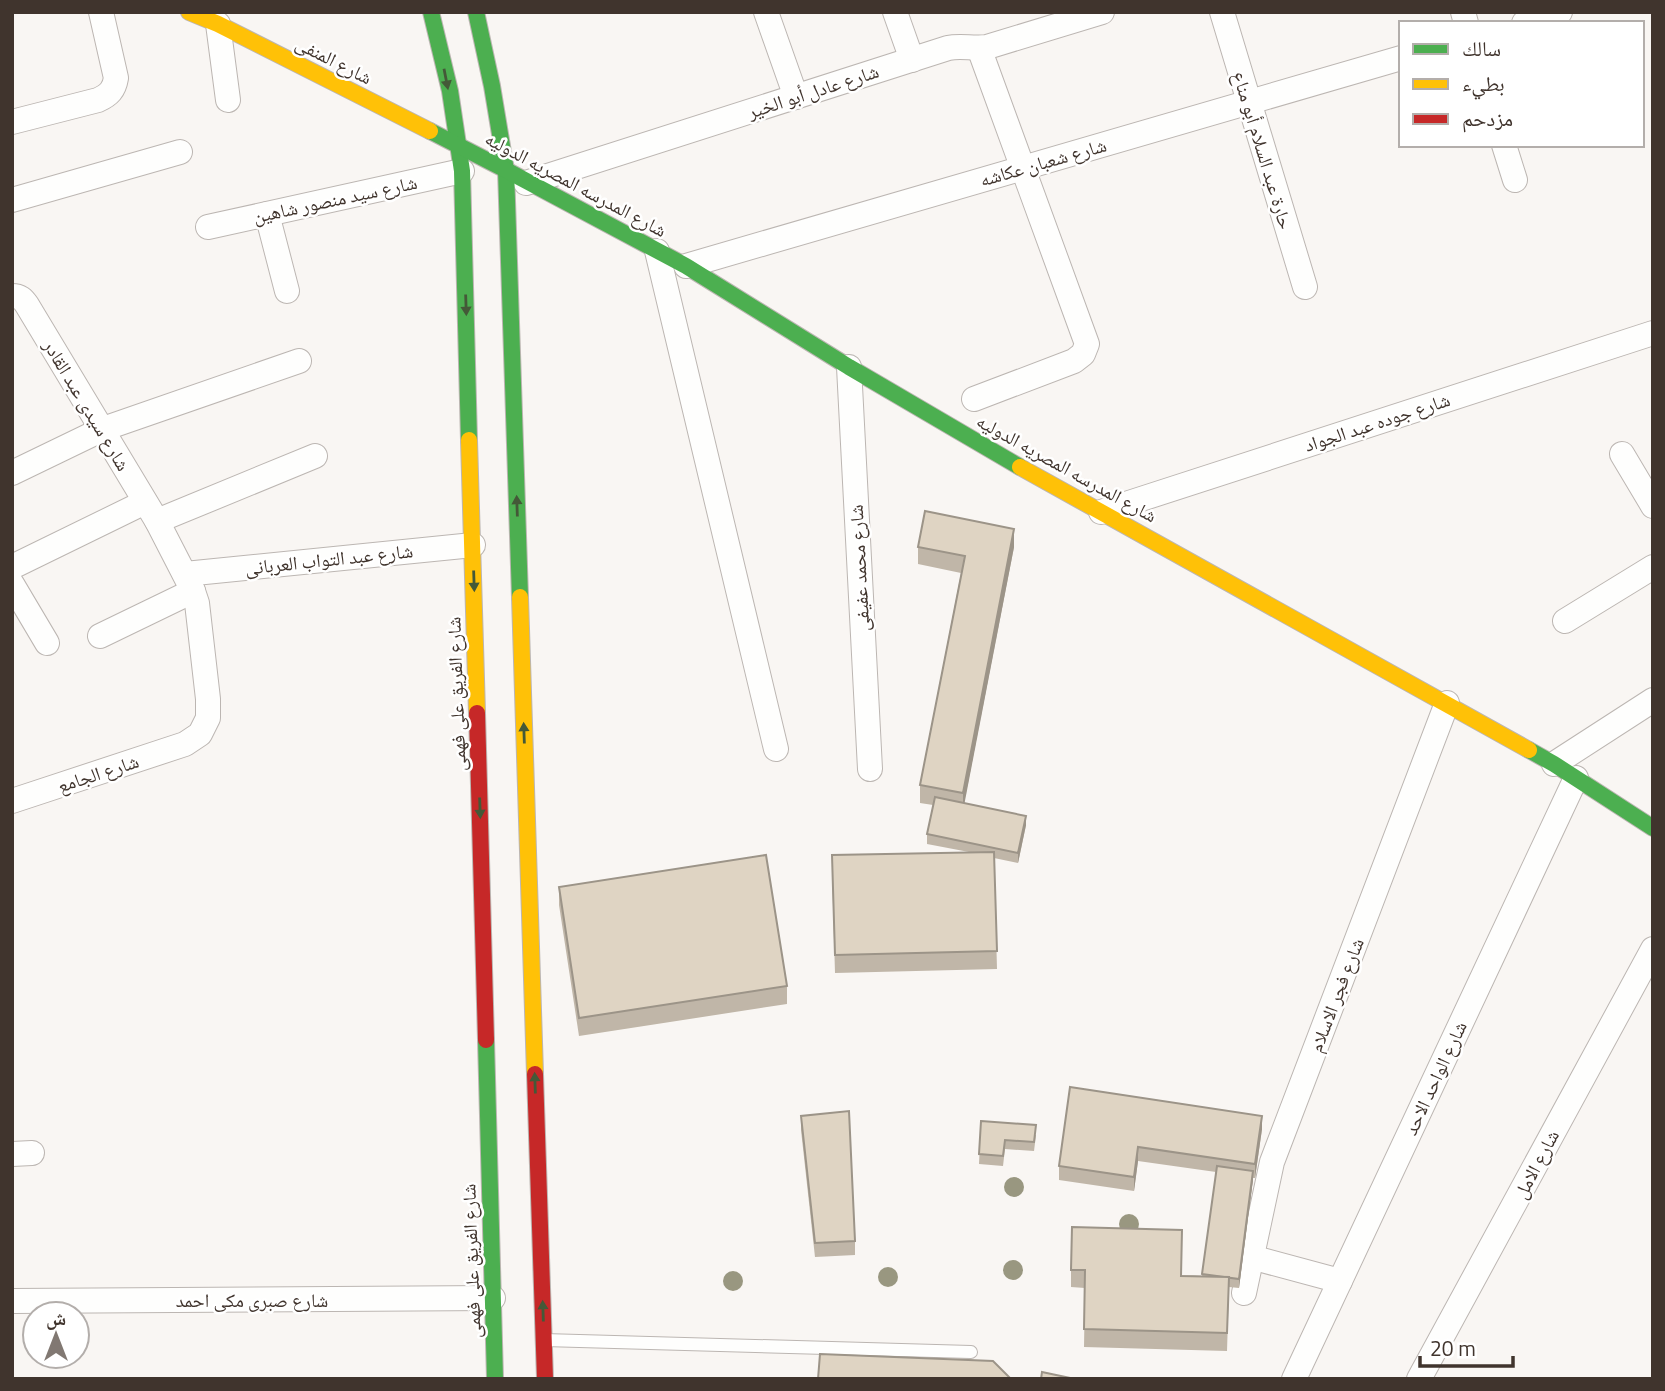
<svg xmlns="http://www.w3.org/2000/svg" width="1665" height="1391" font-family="'Titillium Web','Noto Naskh Arabic',sans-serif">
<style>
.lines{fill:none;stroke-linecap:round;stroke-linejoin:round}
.lane-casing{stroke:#bcb6b2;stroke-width:14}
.street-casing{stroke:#bcb6b2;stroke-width:26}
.fast-casing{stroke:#bcb6b2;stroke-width:18}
.slow-casing{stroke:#bcb6b2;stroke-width:18}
.jam-casing{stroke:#bcb6b2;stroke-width:18}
.lane{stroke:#fefefd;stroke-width:12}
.street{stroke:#fefefd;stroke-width:24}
.fast{stroke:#4caf50;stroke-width:16}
.slow{stroke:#ffc107;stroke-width:16}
.jam{stroke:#c62828;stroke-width:16}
.tree{fill:#999780}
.wall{fill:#c0b6a8}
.shaded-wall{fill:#9c9488}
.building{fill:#dfd4c3;stroke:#9c9488;stroke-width:2}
.oneway{fill:#445938}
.labels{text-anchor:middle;stroke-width:5;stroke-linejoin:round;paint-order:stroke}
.street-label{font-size:19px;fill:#40342d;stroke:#fff}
</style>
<rect width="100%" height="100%" fill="#f9f6f3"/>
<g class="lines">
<defs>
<path id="lane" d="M544,1340L971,1352"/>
<g id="street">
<path d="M766,12L796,97"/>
<path d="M895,12L912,60"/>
<path d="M1222,12L1305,287"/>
<path d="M1463,12L1466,23"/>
<path d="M1524,23L1560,12"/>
<path d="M218,24L228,100"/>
<path d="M12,122L98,100C109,95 114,90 116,78L101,12"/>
<path d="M1504,145L1515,180"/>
<path d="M526,183L948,48C961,45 973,49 987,47L1102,12"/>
<path d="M12,200L180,152"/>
<path d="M267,214L287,291"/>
<path d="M208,227L462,171"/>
<path d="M657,251L776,749"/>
<path d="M686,266L1401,58"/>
<path d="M12,296C20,296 23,299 27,305L157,521L193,591L197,603L208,699V718L200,734L185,744L12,801"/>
<path d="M849,367L870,769"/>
<path d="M974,399L1074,361L1083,354L1087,344L979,48"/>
<path d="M1622,454L1653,506"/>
<path d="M12,473L103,429L299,361"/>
<path d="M1101,512L1653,333"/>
<path d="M157,521L315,456"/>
<path d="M12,567L145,502"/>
<path d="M185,574L473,545"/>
<path d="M12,584L47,643"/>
<path d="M1565,621L1653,567"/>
<path d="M100,636L193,591"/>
<path d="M1554,764L1653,700"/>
<path d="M12,1154L32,1153"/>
<path d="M1251,1257L1340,1281"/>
<path d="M1244,1293L1272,1162L1447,703"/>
<path d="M12,1301L493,1298"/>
<path d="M1294,1379L1576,778"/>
<path d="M1419,1379L1653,949"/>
</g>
<g id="fast">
<path d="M431,12L450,91L462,171L469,440"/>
<path d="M476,12L492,86L506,170L520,597"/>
<path d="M430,131L506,170L686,266L849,367L1020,467"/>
<path d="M1529,750L1554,764L1653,828"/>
<path d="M486,1040L495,1379"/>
</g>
<g id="slow">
<path d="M189,12L218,24L430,131"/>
<path d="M469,440L477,713"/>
<path d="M1020,467L1529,750"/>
<path d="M520,597L535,1074"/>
</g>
<g id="jam">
<path d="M477,713L486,1040"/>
<path d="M535,1074L545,1379"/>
</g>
</defs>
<use href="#lane" class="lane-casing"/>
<use href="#street" class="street-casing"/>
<use href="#fast" class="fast-casing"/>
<use href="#slow" class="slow-casing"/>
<use href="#jam" class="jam-casing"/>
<use href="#lane" class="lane"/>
<use href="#street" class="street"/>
<use href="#fast" class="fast"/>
<use href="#slow" class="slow"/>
<use href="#jam" class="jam"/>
</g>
<g class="tree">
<circle cx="1014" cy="1187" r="10"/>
<circle cx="1129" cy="1224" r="10"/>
<circle cx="1013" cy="1270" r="10"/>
<circle cx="888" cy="1277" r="10"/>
<circle cx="733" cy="1281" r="10"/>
</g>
<g class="wall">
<path d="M918,547H1014L964,803L1026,825L1018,863L994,858L997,969L835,973L832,873L969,852L927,844V834L933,805L920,803V785L961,573L918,564Z"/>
<path d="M559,887L787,986V1004L579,1036L559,905Z"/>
<path d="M1070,1087L1262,1129L1255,1178H1253L1239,1288L1229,1287L1227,1351L1084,1347L1085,1288L1071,1287V1270L1202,1276L1216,1172L1138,1161L1134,1191L1059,1180V1166Z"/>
<path d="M801,1116L855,1241V1255L815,1257L801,1130Z"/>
<path d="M981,1121L1036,1135L1034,1151L1005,1149L1003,1166L979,1164Z"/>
</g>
<g class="shaded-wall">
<path d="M1014,529V547L963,811V793Z"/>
<path d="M1026,816V825L1018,863V853Z"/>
<path d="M1262,1116V1129L1255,1178V1164Z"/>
<path d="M1138,1147V1161L1134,1191V1177Z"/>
<path d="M1253,1171V1180L1239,1288V1279Z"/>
</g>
<g class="building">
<path d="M925,511L1014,529L963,793L920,785L965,556L918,547Z"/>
<path d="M935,797L1026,816L1018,853L927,834Z"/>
<path d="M994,852L997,951L835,955L832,855Z"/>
<path d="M766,855L787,986L579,1018L559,887Z"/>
<path d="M1070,1087L1262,1116L1255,1164L1138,1147L1134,1177L1059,1166Z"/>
<path d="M849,1111L855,1241L815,1243L801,1116Z"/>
<path d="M981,1121L1036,1125L1034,1142L1005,1140L1003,1156L979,1154Z"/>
<path d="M1217,1166L1253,1171L1239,1279L1202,1274Z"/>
<path d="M1072,1227L1182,1230L1181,1276L1229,1277L1227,1333L1084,1329L1085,1270H1071Z"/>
<path d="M820,1354L993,1361L1011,1379H818Z"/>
<path d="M1042,1372L1075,1379H1041Z"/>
</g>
<defs><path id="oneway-solid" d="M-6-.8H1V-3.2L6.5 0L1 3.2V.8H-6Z" transform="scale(1.75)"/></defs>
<g class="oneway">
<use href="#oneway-solid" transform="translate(446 79) rotate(79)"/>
<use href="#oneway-solid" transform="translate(466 305) rotate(88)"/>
<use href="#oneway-solid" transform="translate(517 506) rotate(-92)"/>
<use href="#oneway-solid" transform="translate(474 581) rotate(88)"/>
<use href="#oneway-solid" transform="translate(524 733) rotate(-92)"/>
<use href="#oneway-solid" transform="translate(480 808) rotate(88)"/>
<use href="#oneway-solid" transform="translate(535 1083) rotate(-92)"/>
<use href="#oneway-solid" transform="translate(543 1311) rotate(-92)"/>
</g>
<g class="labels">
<g class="street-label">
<text transform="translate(334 60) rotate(27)" y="7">شارع المنفى</text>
<text transform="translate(813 91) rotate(-18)" y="7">شارع عادل أبو الخير</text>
<text transform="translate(1263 150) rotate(73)" y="7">حارة عبد السلام أبو مناع</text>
<text transform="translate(1043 162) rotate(-16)" y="7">شارع شعبان عكاشه</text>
<text transform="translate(576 184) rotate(28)" y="7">شارع المدرسه المصريه الدوليه</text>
<text transform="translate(335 199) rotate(-12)" y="7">شارع سيد منصور شاهين</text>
<text transform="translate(87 405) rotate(59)" y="7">شارع سيدى عبد القادر</text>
<text transform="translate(1377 422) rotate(-18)" y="7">شارع جوده عبد الجواد</text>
<text transform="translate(1067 468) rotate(29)" y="7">شارع المدرسه المصريه الدوليه</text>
<text transform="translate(329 559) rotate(-6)" y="7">شارع عبد التواب العربانى</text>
<text transform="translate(859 568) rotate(-93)" y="7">شارع محمد عفيفى</text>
<text transform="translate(456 694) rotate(-92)" y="7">شارع الفريق على فهمى</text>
<text transform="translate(98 773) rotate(-18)" y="7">شارع الجامع</text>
<text transform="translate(1336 995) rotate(-69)" y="7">شارع فجر الاسلام</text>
<text transform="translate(1435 1078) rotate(-65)" y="7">شارع الواحد الاحد</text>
<text transform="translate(1536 1164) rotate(-62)" y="7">شارع الامل</text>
<text transform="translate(471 1261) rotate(-92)" y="7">شارع الفريق على فهمى</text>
<text x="252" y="1307">شارع صبرى مكى احمد</text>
</g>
</g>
<rect width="1665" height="1391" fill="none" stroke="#40342d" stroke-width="28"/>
<rect x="1399" y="21" width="245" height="126" fill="#ffffff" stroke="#b3aeab" stroke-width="2"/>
<rect x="1413" y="44" width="35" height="10" fill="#4caf50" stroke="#b3aeab" stroke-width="2"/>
<text x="1462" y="56" font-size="21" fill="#40342d">سالك</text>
<rect x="1413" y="79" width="35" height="10" fill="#ffc107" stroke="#b3aeab" stroke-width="2"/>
<text x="1462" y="91" font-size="21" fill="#40342d">بطيء</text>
<rect x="1413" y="114" width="35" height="10" fill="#c62828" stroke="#b3aeab" stroke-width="2"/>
<text x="1462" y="126" font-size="21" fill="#40342d">مزدحم</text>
<g transform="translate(56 1335)"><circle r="33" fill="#ffffff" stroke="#b3aeab" stroke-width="2"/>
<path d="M0-5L12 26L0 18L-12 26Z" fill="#817872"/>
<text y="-10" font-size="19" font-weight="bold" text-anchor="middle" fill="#40342d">ش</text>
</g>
<path d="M1420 1356v10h93v-10" fill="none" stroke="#40342d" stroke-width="3.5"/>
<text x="1430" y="1356" font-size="21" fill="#40342d" stroke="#ffffff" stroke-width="5" paint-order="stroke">20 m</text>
</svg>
